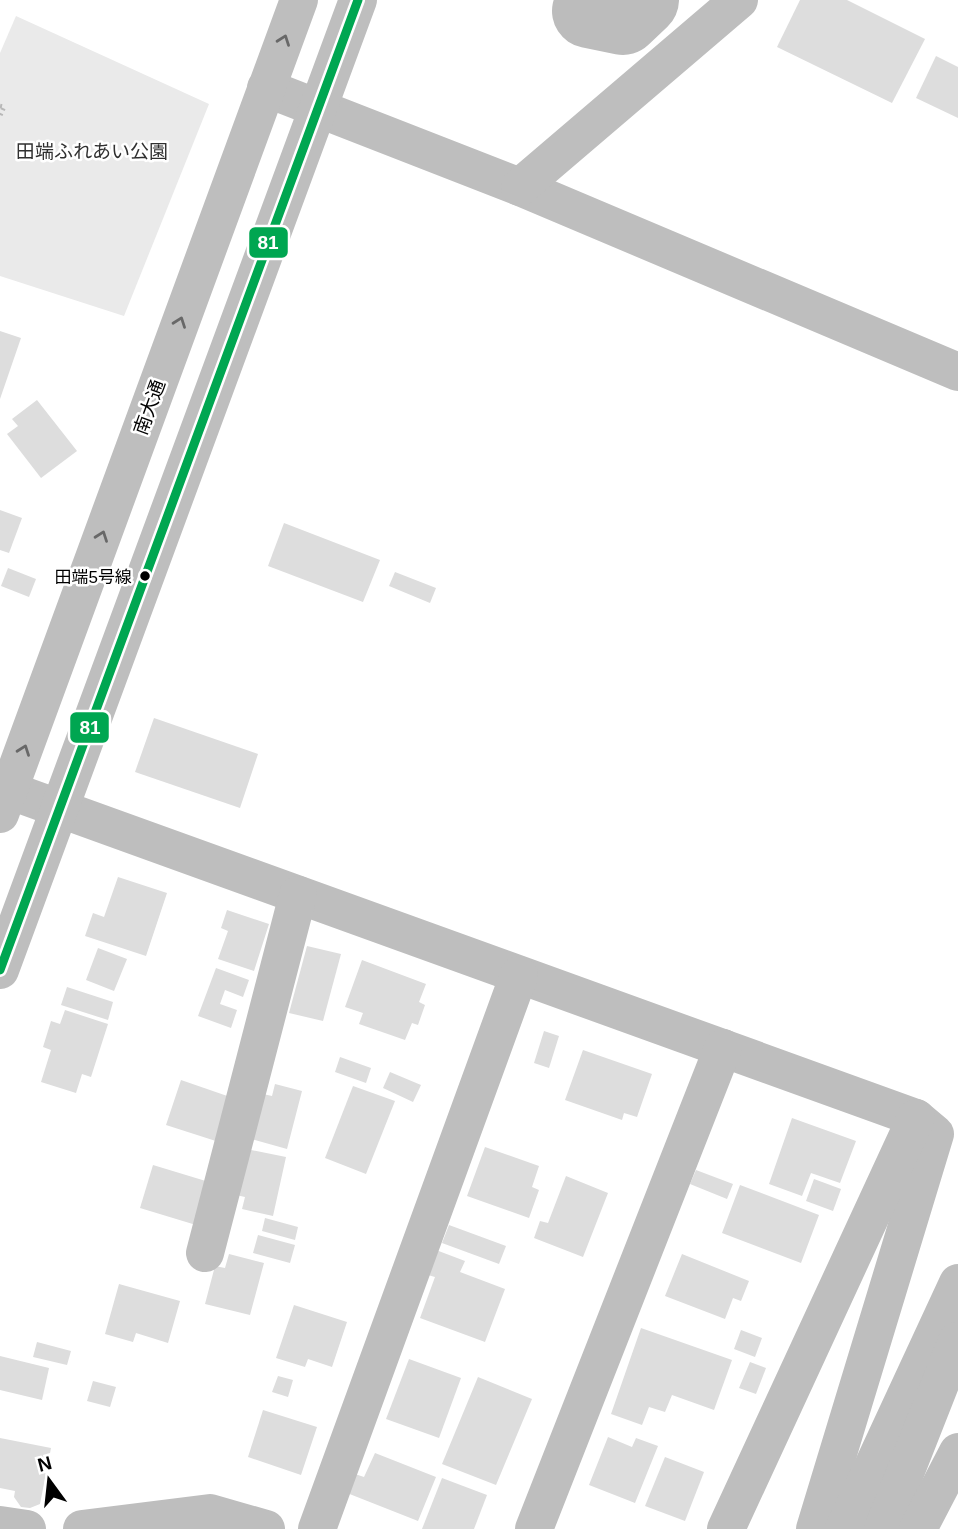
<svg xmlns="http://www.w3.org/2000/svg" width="958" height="1529" font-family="Arial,'Noto Sans JP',sans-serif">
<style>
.green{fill:#eaeaea}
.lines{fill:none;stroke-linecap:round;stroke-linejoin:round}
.river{stroke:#bcbcbc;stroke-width:74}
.building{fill:#ddd}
.path{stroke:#b8b8b8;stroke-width:4.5;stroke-dasharray:2 3.5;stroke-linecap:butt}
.minor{stroke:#bebebe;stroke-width:38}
.bus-1-casing{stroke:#fff;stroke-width:14}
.bus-1{stroke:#00a651;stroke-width:9}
.oneway{stroke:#686868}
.bus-dot{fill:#000;stroke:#fff;stroke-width:2.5}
.labels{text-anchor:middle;stroke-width:5;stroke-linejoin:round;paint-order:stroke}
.bus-label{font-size:17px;fill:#000;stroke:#fff;text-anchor:end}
.park-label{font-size:19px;fill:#303030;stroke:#fff}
.street-label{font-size:19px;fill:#000;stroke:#fff}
.line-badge{stroke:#fff;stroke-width:2.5}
.badge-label{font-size:19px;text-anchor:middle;font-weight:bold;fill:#fff}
</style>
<rect width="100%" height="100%" fill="#fff"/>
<path class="green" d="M16,16L209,104L124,316L0,276V53Z"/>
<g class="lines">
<path class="river" d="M589,11L623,18L642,0"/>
</g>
<g class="building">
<path d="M800,0H847L925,39L892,103L777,47Z"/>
<path d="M936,56L958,67V118L916,98Z"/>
<path d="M0,331L21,338L0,399Z"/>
<path d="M37,400L77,451L41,478L7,434L18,426L12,419Z"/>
<path d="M0,510L22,518L9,553L0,550Z"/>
<path d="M284,523L380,560L363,602L268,566Z"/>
<path d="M8,568L36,579L29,597L1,586Z"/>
<path d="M395,572L436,588L430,603L389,586Z"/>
<path d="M154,718L258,754L240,808L135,772Z"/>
<path d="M118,877L167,893L146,956L85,936L93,913L104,917Z"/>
<path d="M227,910L269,924L254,971L218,959L228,931L221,928Z"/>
<path d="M307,946L341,954L323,1021L289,1013Z"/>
<path d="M98,948L127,959L114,991L86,980Z"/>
<path d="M362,960L426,984L419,1002L425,1005L418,1025L412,1023L405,1040L359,1024L363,1013L345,1007Z"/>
<path d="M216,968L249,980L243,997L225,990L220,1004L237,1010L231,1028L198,1016Z"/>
<path d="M67,987L113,1002L108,1020L61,1005Z"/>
<path d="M65,1010L108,1024L91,1077L82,1074L76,1093L41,1082L51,1050L43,1047L51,1021L60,1024Z"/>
<path d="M544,1031L559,1036L549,1068L534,1063Z"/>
<path d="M583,1050L652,1074L637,1117L624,1113L622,1120L565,1100Z"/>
<path d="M340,1057L371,1068L366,1083L335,1072Z"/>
<path d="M390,1072L421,1085L413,1102L383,1088Z"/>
<path d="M181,1080L236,1099L222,1143L166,1125Z"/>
<path d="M275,1084L302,1091L287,1149L251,1139L263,1094L272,1096Z"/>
<path d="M353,1086L395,1101L366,1174L325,1158Z"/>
<path d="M792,1118L856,1141L840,1183L811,1173L802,1196L769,1184Z"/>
<path d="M485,1147L539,1166L532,1187L539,1190L529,1218L467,1196Z"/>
<path d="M246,1149L286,1157L273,1216L242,1209L245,1197L236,1195Z"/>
<path d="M153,1165L209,1182L196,1225L140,1208Z"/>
<path d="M696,1170L733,1184L727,1199L690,1184Z"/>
<path d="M566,1176L608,1193L583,1257L534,1238L540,1221L548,1223Z"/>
<path d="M814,1179L841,1189L833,1211L806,1201Z"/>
<path d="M740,1185L819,1215L801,1263L722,1233Z"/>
<path d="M265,1218L298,1227L295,1240L262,1231Z"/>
<path d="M449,1225L506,1246L499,1264L442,1243Z"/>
<path d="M258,1235L295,1245L290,1263L253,1253Z"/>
<path d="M436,1250L465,1261L460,1272L505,1289L485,1342L420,1318L435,1277L428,1275Z"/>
<path d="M229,1254L264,1263L250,1315L205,1304L215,1266L225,1268Z"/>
<path d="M682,1254L749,1281L741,1301L733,1298L725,1319L665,1296Z"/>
<path d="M119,1284L180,1301L168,1343L136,1333L133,1342L105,1334Z"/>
<path d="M294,1305L347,1322L332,1367L308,1359L305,1367L276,1358Z"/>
<path d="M641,1328L732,1360L714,1410L672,1395L665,1412L649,1407L642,1425L611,1414Z"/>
<path d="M741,1330L762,1338L755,1357L734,1349Z"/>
<path d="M37,1342L71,1351L67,1365L33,1357Z"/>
<path d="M0,1356L49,1368L42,1400L0,1390Z"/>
<path d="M409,1359L461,1378L439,1438L386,1419Z"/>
<path d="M750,1362L766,1368L756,1394L739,1388Z"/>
<path d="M278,1376L293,1380L288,1397L272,1392Z"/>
<path d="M478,1377L532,1399L496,1485L442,1464Z"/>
<path d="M93,1381L116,1387L110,1407L87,1401Z"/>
<path d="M263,1410L317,1427L301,1475L248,1457Z"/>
<path d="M608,1437L632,1447L636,1438L658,1446L635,1503L589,1485Z"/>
<path d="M0,1438L51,1448L40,1504L30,1508L21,1507L14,1497L15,1491L0,1488Z"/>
<path d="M375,1453L436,1477L418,1521L347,1493L355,1474L364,1477Z"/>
<path d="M665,1457L704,1472L685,1521L645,1506Z"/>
<path d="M442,1478L487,1495L474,1529H422Z"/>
</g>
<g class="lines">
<path class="path" d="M0,106L4,107L0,116"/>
<g class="minor">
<path d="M266,88L520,187L958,372"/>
<path d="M520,187L739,0"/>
<path d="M0,787L916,1118L935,1134L815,1529"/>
<path d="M0,814L299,0"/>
<path d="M0,970L358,0"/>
<path d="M205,1253L298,895"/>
<path d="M0,1525L27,1529"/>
<path d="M82,1529L210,1513L266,1529"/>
<path d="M317,1529L519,975"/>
<path d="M534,1529L723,1048"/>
<path d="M726,1529L916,1118"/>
<path d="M844,1529L958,1283"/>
<path d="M883,1529L957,1341"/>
<path d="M918,1529L958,1452"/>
</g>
<defs>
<path id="bus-1" d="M0,970L358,0"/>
</defs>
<use href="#bus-1" class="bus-1-casing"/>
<use href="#bus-1" class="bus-1"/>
</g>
<defs><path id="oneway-chevron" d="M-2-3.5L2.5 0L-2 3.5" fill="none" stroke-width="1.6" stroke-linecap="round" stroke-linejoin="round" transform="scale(1.75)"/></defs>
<g class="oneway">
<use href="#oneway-chevron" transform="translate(284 40) rotate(-70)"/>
<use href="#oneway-chevron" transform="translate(180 322) rotate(-70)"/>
<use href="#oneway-chevron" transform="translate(102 536) rotate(-70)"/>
<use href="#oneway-chevron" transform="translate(24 750) rotate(-70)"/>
</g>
<circle class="bus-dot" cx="145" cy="576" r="6"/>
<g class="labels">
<g class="bus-label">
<text x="132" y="583">田端5号線</text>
</g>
<g class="park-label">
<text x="92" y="158">田端ふれあい公園</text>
</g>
<g class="street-label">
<text transform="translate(149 407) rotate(-70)" y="7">南大通</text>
</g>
</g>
<g class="line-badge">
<rect x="248" y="226" width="41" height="33" rx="7" fill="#00a651"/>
<rect x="69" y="711" width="41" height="33" rx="7" fill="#00a651"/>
</g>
<g class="badge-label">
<text x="268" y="249">81</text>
<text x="90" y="734">81</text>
</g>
<g transform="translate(49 1480) rotate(345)" stroke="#ffffff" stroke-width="5" paint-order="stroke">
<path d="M0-5L12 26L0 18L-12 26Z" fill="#000000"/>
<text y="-10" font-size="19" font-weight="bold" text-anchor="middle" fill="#000000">N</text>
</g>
</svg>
